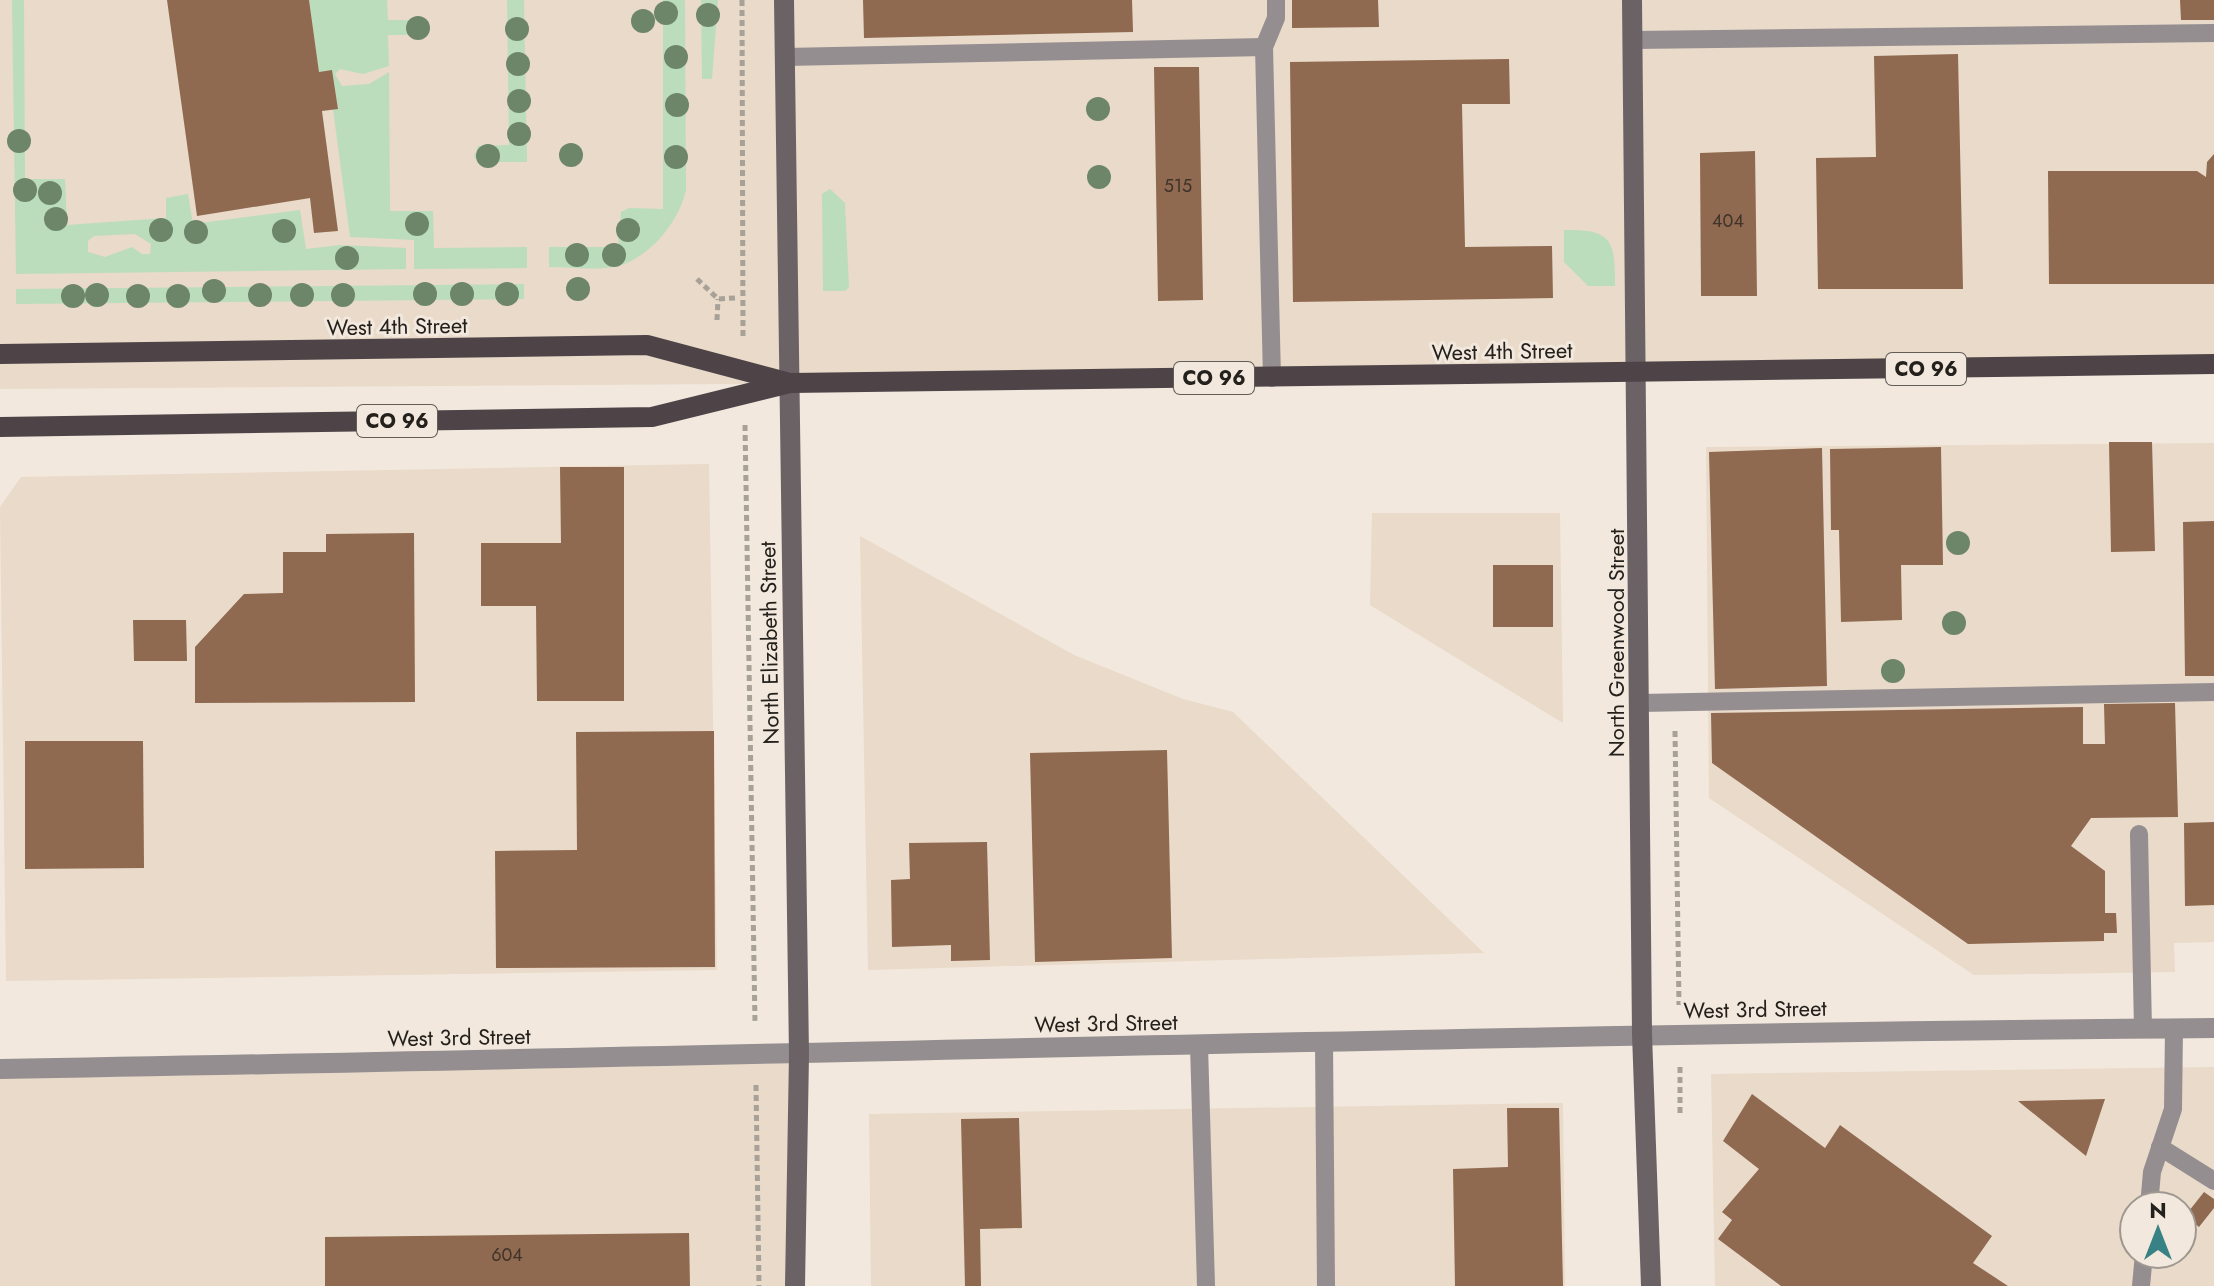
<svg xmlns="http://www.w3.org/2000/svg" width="2214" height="1286" font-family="Jost,sans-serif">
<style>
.built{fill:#e9dac9;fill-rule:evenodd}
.green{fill:#bbddbc;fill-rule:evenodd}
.building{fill:#8f6950}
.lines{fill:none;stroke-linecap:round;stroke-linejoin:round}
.path{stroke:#a8a198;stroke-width:5;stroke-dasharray:6 4;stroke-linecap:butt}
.lane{stroke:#948e90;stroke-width:18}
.street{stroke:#948e90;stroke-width:20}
.secondary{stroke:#6b6266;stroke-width:20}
.primary{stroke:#4e4448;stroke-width:20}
.tree{fill:#6d8669}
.labels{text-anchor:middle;stroke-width:6;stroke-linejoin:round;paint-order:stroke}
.number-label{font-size:18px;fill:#3f332a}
.shield{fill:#f2e8dd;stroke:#625d57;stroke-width:2}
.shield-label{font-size:20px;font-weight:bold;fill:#24211d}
.street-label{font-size:22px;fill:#24211d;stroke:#f2e8dd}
</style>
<rect width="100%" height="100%" fill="#f2e8dd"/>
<g class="built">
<path d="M0,0H2214V364L865,383L0,389Z"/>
<path d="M2214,443V942L2174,943L2175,972L1974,975L1709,798L1706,447Z"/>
<path d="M709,464L717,970L6,981L0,507L21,477Z"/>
<path d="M1372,513H1560L1563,723L1370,605Z"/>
<path d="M860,536L1074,655L1183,699L1233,712L1484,953L868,970Z"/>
<path d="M799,1055L795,1286H0V1069Z"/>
<path d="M2214,1067V1286H1715L1711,1074ZM2134,1206H2182V1254H2134Z"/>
<path d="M1563,1103L1565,1286H871L869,1114Z"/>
</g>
<g class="green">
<path d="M12,0H24L25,179H65L67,225L166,218V198L188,194L193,224L300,210L306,249L340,245L406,248V269L16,274ZM135,234L151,244L150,254H142L132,247L105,257L88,252V241L94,236Z"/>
<path d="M309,0H387L388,20H421L428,25L425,35H388L389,66L363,74L340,69L335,74L342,86L369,84L389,72L390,211H433L434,248L527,247V268L414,269V240L350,237L333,109L338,108L332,71L319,72Z"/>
<path d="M507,0H524L527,162H479L474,157L478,146L509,145Z"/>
<path d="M663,0H685L686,190C679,221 651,257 618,266C597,271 571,267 549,267V247H618L621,212L629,208L663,209Z"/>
<path d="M701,0H718L712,79H702Z"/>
<path d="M830,189L845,203L849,287L845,291H823L822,194Z"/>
<path d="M1564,230C1613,229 1615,241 1615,286H1588L1564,262Z"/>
<path d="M524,284V299L16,304V289Z"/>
</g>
<g class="building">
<path d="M167,0H309L319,72L332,70L338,109L322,111L338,231L314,233L310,198L197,216Z"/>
<path d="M863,0H1132L1133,32L864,38Z"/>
<path d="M1292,0H1378L1379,27L1292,28Z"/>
<path d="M2180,0H2214V20H2181Z"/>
<path d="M1958,54L1963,289H1818L1816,158L1876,157L1874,56Z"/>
<path d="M1509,59L1510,104H1462L1465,247L1552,246L1553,298L1293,302L1290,62Z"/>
<path d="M1154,67H1199L1203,300L1158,301Z"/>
<path d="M1755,151L1757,296H1701L1700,153Z"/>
<path d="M2214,154V284H2049L2048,171H2197L2206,177L2207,162Z"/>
<path d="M2109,442H2152L2155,551L2111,552Z"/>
<path d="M1941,447L1943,565H1901L1902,620L1841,622L1839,530H1831L1830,449Z"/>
<path d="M1822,448L1827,686L1715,689L1709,452Z"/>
<path d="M560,467H624V701H537L536,606H481V543H561Z"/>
<path d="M2214,521V676H2185L2183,522Z"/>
<path d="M414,533L415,702L195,703V647L244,594L283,593V552H326V534Z"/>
<rect x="1493" y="565" width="60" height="62"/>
<path d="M133,620H186L187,661H134Z"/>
<path d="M2175,703L2178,817L2091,818L2071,846L2105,871V913H2116L2117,933H2104V941L1968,944L1712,763L1711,713L2083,707V744H2105L2104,704Z"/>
<path d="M714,731L715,967L496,968L495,851L577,850L576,732Z"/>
<path d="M25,741H143L144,868L25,869Z"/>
<path d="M1167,750L1172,958L1035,962L1030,753Z"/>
<path d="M2214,822V905L2185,906L2184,823Z"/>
<path d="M987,842L990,960L951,961V945L892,947L891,880L910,879L909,843Z"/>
<path d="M1752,1094L1825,1148L1840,1125L1992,1236L1973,1263L2008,1286H1781L1718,1239L1732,1220L1722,1212L1759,1169L1723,1141Z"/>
<path d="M2105,1099L2086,1156L2018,1101Z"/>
<path d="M1507,1108H1559L1563,1286H1455L1453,1169L1508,1167Z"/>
<path d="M1019,1118L1022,1228L980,1229L981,1286H965L961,1119Z"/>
<path d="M2204,1192L2214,1199V1208L2199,1227L2185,1216Z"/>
<path d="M689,1233L690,1286H325V1237Z"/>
</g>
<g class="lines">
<g class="path">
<path d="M742,0L743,339"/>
<path d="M697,279L718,299L735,298"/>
<path d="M717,320L718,299"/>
<path d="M745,425L755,1023"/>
<path d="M1675,731L1679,1005"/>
<path d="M1680,1067V1117"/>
<path d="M756,1085L759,1286"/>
</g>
<g class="lane">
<path d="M1633,40L2214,33"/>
<path d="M1264,47L1276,18V0"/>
<path d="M785,57L1264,47L1272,378"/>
<path d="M1641,703L2214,692"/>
<path d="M2139,834L2143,1029"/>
<path d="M1324,1042L1326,1286"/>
<path d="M1199,1045L1206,1286"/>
<path d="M2160,1147L2214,1181"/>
<path d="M2149,1206L2152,1172L2173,1109L2174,1028"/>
<path d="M2141,1286L2144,1254"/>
</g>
<path class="street" d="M0,1069C738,1057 1476,1034 2214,1028"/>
<g class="secondary">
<path d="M784,0L799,1055L795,1286"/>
<path d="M1632,0L1642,1034L1651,1286"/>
</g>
<g class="primary">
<path d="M0,354L647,345L786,382"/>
<path d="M0,427L652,417L790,383L2214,364"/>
</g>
</g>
<g class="tree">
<circle cx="666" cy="13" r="12"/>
<circle cx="708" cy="15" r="12"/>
<circle cx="643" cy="21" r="12"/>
<circle cx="418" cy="28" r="12"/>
<circle cx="517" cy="29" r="12"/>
<circle cx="676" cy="57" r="12"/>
<circle cx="518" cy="64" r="12"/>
<circle cx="519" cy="101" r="12"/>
<circle cx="677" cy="105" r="12"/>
<circle cx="1098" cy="109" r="12"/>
<circle cx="519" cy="134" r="12"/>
<circle cx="19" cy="141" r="12"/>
<circle cx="571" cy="155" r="12"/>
<circle cx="488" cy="156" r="12"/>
<circle cx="676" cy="157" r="12"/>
<circle cx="1099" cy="177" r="12"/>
<circle cx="25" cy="190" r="12"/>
<circle cx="50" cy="193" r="12"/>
<circle cx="56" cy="219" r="12"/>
<circle cx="417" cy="224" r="12"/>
<circle cx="161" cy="230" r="12"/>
<circle cx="628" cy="230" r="12"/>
<circle cx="284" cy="231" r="12"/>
<circle cx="196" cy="232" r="12"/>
<circle cx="577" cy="255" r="12"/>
<circle cx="614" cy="255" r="12"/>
<circle cx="347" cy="258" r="12"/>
<circle cx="578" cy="289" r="12"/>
<circle cx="214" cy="291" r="12"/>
<circle cx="425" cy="294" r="12"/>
<circle cx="462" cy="294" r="12"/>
<circle cx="507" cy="294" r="12"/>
<circle cx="97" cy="295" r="12"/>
<circle cx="260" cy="295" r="12"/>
<circle cx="302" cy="295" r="12"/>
<circle cx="343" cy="295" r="12"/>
<circle cx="73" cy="296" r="12"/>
<circle cx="138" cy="296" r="12"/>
<circle cx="178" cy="296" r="12"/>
<circle cx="1958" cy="543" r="12"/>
<circle cx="1954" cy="623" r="12"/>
<circle cx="1893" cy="671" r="12"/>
</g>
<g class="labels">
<g class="number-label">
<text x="1178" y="192">515</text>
<text x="1728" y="227">404</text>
<text x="507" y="1261">604</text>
</g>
<g class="shield">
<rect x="1886" y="353" width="80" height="32" rx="6"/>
<rect x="1174" y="362" width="80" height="32" rx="6"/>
<rect x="357" y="405" width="80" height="32" rx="6"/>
</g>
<g class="shield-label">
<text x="1926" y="376">CO 96</text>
<text x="1214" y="385">CO 96</text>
<text x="397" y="428">CO 96</text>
</g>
<g class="street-label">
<text transform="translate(397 326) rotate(-1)" y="8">West 4th Street</text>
<text transform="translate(1502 351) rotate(-1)" y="8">West 4th Street</text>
<text transform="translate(769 643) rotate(-91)" y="8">North Elizabeth Street</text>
<text transform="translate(1616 643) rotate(-90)" y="8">North Greenwood Street</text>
<text transform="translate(1755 1009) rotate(-1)" y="8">West 3rd Street</text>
<text transform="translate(1106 1023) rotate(-1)" y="8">West 3rd Street</text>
<text transform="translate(459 1037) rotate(-1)" y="8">West 3rd Street</text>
</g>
</g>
<g transform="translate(2158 1230)"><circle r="38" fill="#f2e8dd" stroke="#a09890" stroke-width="2"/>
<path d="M0-6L14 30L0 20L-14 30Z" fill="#388185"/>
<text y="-12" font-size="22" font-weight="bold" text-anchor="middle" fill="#24211d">N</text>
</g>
</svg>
